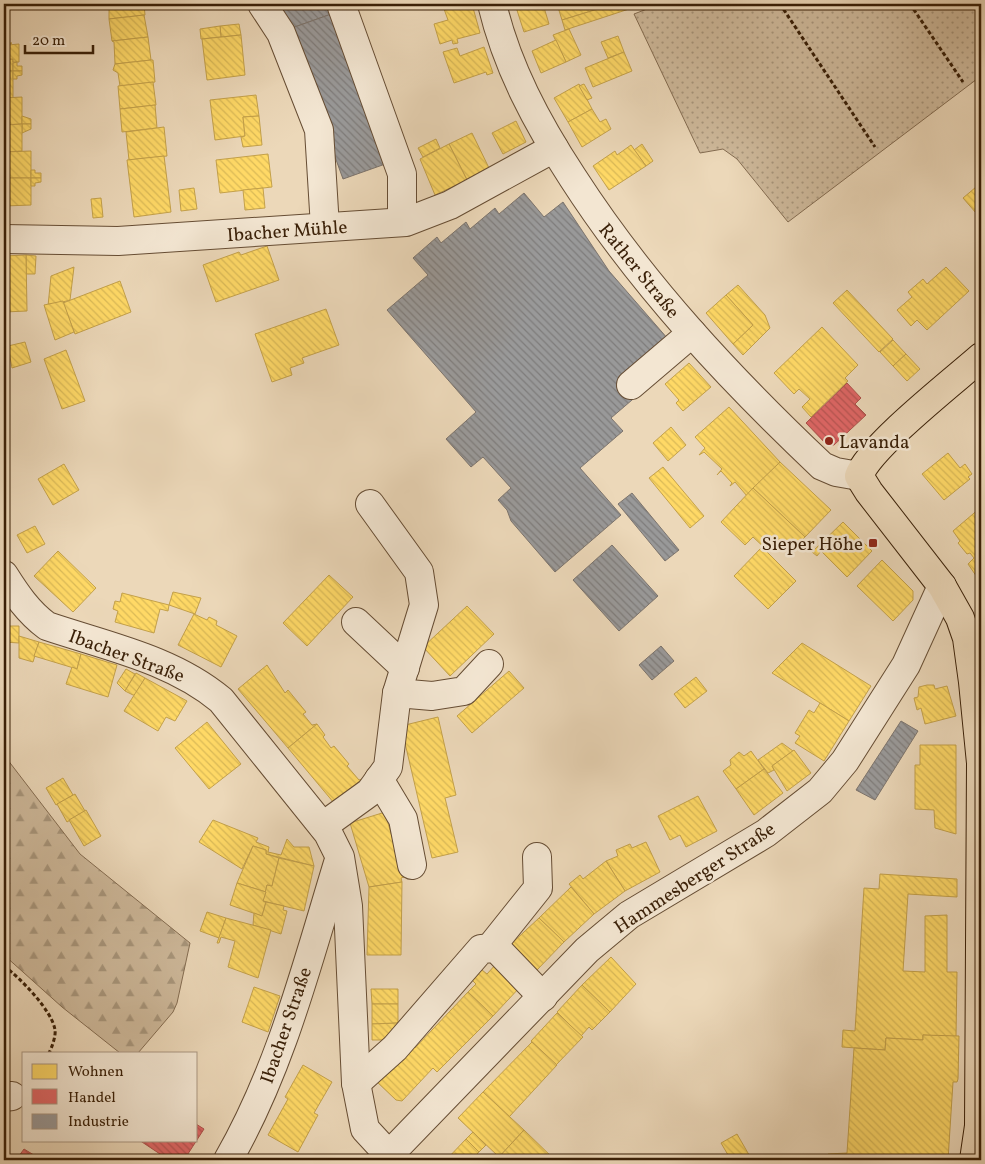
<svg xmlns="http://www.w3.org/2000/svg" width="985" height="1164" font-family="Vollkorn,serif">
<style>
.forest{fill:url(#forest-firs);stroke:#846c51}
.garden{fill:url(#garden-dots);stroke:#846c51}
.homes{fill:url(#homes-back-hatch);stroke:#c4a14a}
.shops{fill:url(#shops-back-hatch);stroke:#ae514a}
.industry{fill:url(#industry-back-hatch);stroke:#7c746d}
.lines{fill:none;stroke-linecap:round;stroke-linejoin:round}
.minor-casing{stroke:#664d34;stroke-width:30}
.major-casing{stroke:#391f07;stroke-width:30}
.path{stroke:#391f07;stroke-width:3;stroke-dasharray:4 2.5;stroke-linecap:butt}
.minor{stroke:#f3e6d2;stroke-width:28}
.major{stroke:#ecd8b9;stroke-width:28}
.poi-dot{fill:#8f2418;stroke:#f3e6d2;stroke-width:2}
.labels{text-anchor:middle;stroke-width:5;stroke-linejoin:round;paint-order:stroke}
.street-label{font-size:19px;fill:#391f07;stroke:#f3e6d2}
.poi-label{font-size:19px;fill:#391f07;stroke:#f3e6d2;text-anchor:start}
</style>
<defs>
<pattern id="forest-firs" width="22" height="20" patternUnits="userSpaceOnUse" patternTransform="scale(1.25)"><rect width="22" height="20" fill="#ceb99b"/><path d="M5 1l3.5 6h-7zM16 11l3.5 6h-7z" fill="#a8967c"/></pattern>
<pattern id="garden-dots" width="8" height="8" patternUnits="userSpaceOnUse" patternTransform="scale(1.25)"><rect width="8" height="8" fill="#ceb99b"/><path d="M2 2h.1M6 6h.1" fill="none" stroke="#a8967c" stroke-width="1.8" stroke-linecap="round"/></pattern>
<pattern id="homes-back-hatch" width="6" height="6" patternUnits="userSpaceOnUse" patternTransform="scale(1.25)"><rect width="6" height="6" fill="#ffd966"/><path d="M-1 5l2 2M0 0l6 6M5-1l2 2" fill="none" stroke="#dbba57"/></pattern>
<pattern id="shops-back-hatch" width="6" height="6" patternUnits="userSpaceOnUse" patternTransform="scale(1.25)"><rect width="6" height="6" fill="#e06666"/><path d="M-1 5l2 2M0 0l6 6M5-1l2 2" fill="none" stroke="#b75352"/></pattern>
<pattern id="industry-back-hatch" width="6" height="6" patternUnits="userSpaceOnUse" patternTransform="scale(1.25)"><rect width="6" height="6" fill="#999"/><path d="M-1 5l2 2M0 0l6 6M5-1l2 2" fill="none" stroke="#7e7c7b"/></pattern>
</defs>
<rect width="100%" height="100%" fill="#ecd8b9"/>
<filter id="stains"><feTurbulence type="fractalNoise" baseFrequency=".004" numOctaves="4"/><feColorMatrix values="0 0 0 0 .2 0 0 0 0 .09 0 0 0 0 .02 0 0 0 .5 -.17"/></filter>
<radialGradient id="worn" r=".72"><stop offset=".6" stop-color="#630" stop-opacity="0"/><stop offset="1" stop-color="#630" stop-opacity=".3"/></radialGradient>
<path class="forest" d="M4,755L80,854L190,943L177,1003L173,1012L138,1053H120L62,1007L4,955Z"/>
<path class="garden" d="M660,4H981V76L788,222L737,159L723,149L700,153L634,14Z"/>
<g class="homes">
<path d="M109,4H144L145,15L109,19Z"/>
<path d="M459,4H472L480,33L457,39L458,43L453,44L452,40L440,44L434,24L448,20L444,9Z"/>
<path d="M515,4H521L522,7L543,4L549,24L524,32Z"/>
<path d="M557,4H614L562,20Z"/>
<path d="M614,4H630L632,8L565,30L562,20Z"/>
<path d="M144,15L148,37L112,41L109,19Z"/>
<path d="M239,24L241,35L221,37L220,26Z"/>
<path d="M220,26L221,37L201,39L200,29Z"/>
<path d="M569,29L581,55L566,62L553,35Z"/>
<path d="M241,35L245,75L207,80L202,39Z"/>
<path d="M618,36L624,52L608,58L601,42Z"/>
<path d="M148,37L151,60L115,64L114,42L112,41Z"/>
<path d="M556,40L566,62L541,73L532,51Z"/>
<path d="M4,43H12L8,45L9,59H13V71H4Z"/>
<path d="M19,44V62H13V59H9L8,45Z"/>
<path d="M484,47L493,73L487,75L486,72L454,83L443,52L457,48L460,56Z"/>
<path d="M624,52L632,71L593,87L585,68Z"/>
<path d="M151,60H153L155,82L120,86L118,73L113,70L115,64Z"/>
<path d="M17,62V66H22V71H13V63Z"/>
<rect x="4" y="71" width="9" height="27"/>
<path d="M13,71H22V75L17,76V79H13Z"/>
<path d="M153,82L156,105L120,109L118,86Z"/>
<path d="M579,84L592,109L568,122L554,98Z"/>
<path d="M584,84L592,98L587,100L579,86Z"/>
<path d="M256,95L259,116L243,117L245,136L215,140L210,100Z"/>
<path d="M22,97V124L4,125V98Z"/>
<path d="M155,105L157,128L122,132L120,109Z"/>
<path d="M592,109L600,122L606,119L611,129L582,147L568,122Z"/>
<path d="M22,116L31,119V124H22Z"/>
<path d="M259,116L262,145L243,147L241,137L245,136L243,117Z"/>
<path d="M516,121L526,142L503,154L492,133Z"/>
<path d="M22,124H31V129L22,133Z"/>
<path d="M22,124V151L4,152V125Z"/>
<path d="M164,127L167,156L129,160L126,132Z"/>
<path d="M472,133L489,168L467,180L449,144Z"/>
<path d="M436,139L440,148L423,157L418,148Z"/>
<path d="M449,144L467,180L435,195L420,159Z"/>
<path d="M642,144L653,161L646,166L634,150Z"/>
<path d="M631,145L646,166L609,190L593,166L615,151L617,155Z"/>
<path d="M31,151V178H4V152Z"/>
<path d="M268,154L272,187L220,193L216,160Z"/>
<path d="M164,156L171,212L134,217L127,160Z"/>
<path d="M31,170H35V173H41V178H31Z"/>
<path d="M4,178H31V205L4,206Z"/>
<path d="M31,178H41V182L35,183V186H31Z"/>
<path d="M976,187L981,192L979,197L981,208L976,213L963,198Z"/>
<path d="M194,188L197,209L181,211L179,190Z"/>
<path d="M263,188L265,208L245,210L243,190Z"/>
<path d="M101,198L103,217L93,218L91,199Z"/>
<path d="M267,246L279,280L216,302L203,265L239,252L241,255Z"/>
<path d="M26,255L36,256L35,274H26Z"/>
<path d="M26,255L27,311L4,312V256Z"/>
<path d="M74,267L70,300L48,306L51,276Z"/>
<path d="M946,267L969,291L927,330L917,320L911,326L897,310L912,297L908,292L923,279L927,284Z"/>
<path d="M120,281L131,312L75,334L63,303Z"/>
<path d="M738,285L765,315L770,328L743,355L733,344L753,325L726,295Z"/>
<path d="M847,290L893,339L879,352L833,303Z"/>
<path d="M726,295L753,325L733,344L706,313Z"/>
<path d="M63,301L74,332L55,340L44,305Z"/>
<path d="M326,309L339,345L302,358L304,363L290,368L292,375L272,382L255,334Z"/>
<path d="M822,327L858,365L845,378L848,381L811,417L802,407L810,399L799,389L794,394L774,373Z"/>
<path d="M893,340L906,354L893,366L880,352Z"/>
<path d="M25,342L31,362L12,368L8,346Z"/>
<path d="M66,350L85,401L62,409L44,359Z"/>
<path d="M906,354L920,369L907,381L893,366Z"/>
<path d="M689,363L711,387L683,411L676,403L679,400L665,384Z"/>
<path d="M729,407L780,462L747,496L735,482L730,486L732,483L721,471L717,475L722,469L704,452L699,455L705,448L695,437Z"/>
<path d="M671,427L686,445L668,461L653,443Z"/>
<path d="M948,453L960,468L965,464L972,474L968,477L970,479L944,500L922,474Z"/>
<path d="M780,462L831,510L805,537L753,488Z"/>
<path d="M64,464L79,490L53,505L38,479Z"/>
<path d="M663,467L704,516L690,528L649,478Z"/>
<path d="M753,488L805,537L789,553L778,543L769,552L753,537L745,545L721,522Z"/>
<path d="M980,508L981,509V583L968,564L974,558L970,553L967,554L958,543L960,541L953,531Z"/>
<path d="M843,522L872,551L847,577L821,551L817,556L812,552Z"/>
<path d="M35,526L45,544L27,553L17,535Z"/>
<path d="M762,547L796,581L768,609L734,576Z"/>
<path d="M58,551L96,588L73,612L34,576Z"/>
<path d="M882,560L913,591V600L893,621L857,586Z"/>
<path d="M329,575L353,597L307,646L283,623Z"/>
<path d="M173,592L201,598L195,614L169,605Z"/>
<path d="M122,593L169,605L168,611L160,609L154,633L115,622L118,611L113,609L115,601L120,602Z"/>
<path d="M467,606L494,634L450,676L423,647Z"/>
<path d="M194,614L207,620L209,617L217,621L216,625L237,636L221,667L178,645Z"/>
<path d="M4,626H19V643L4,642Z"/>
<path d="M19,636L39,642L33,662L19,658Z"/>
<path d="M39,642L81,654L77,669L34,656Z"/>
<path d="M802,643L871,686L849,721L772,673Z"/>
<path d="M81,654L117,665L108,697L66,684L72,667L77,669Z"/>
<path d="M267,665L285,693L288,690L306,712L303,714L312,725L317,724L288,748L238,689Z"/>
<path d="M126,669L135,674L125,691L117,683Z"/>
<path d="M509,671L524,688L472,733L457,716Z"/>
<path d="M136,673L145,678L136,695H133L125,691Z"/>
<path d="M696,677L707,691L685,708L674,694Z"/>
<path d="M145,678L187,701L175,721L166,717L158,731L124,711Z"/>
<path d="M927,685H934L935,689L947,686L956,716L925,724L921,708L917,710L914,698L918,697L919,687Z"/>
<path d="M820,703L849,721L824,761L795,743L800,736L795,733L809,710L814,713Z"/>
<path d="M438,717L456,795L445,798L458,852L432,858L401,726Z"/>
<path d="M207,722L241,764L209,789L175,748Z"/>
<path d="M317,724L325,735L323,737L331,748L334,746L349,764L347,766L359,780L362,779L334,803L288,748Z"/>
<path d="M782,743L793,751L772,766L774,770L768,773L758,760Z"/>
<path d="M920,745H956V834L935,828L934,810L915,809V765H920Z"/>
<path d="M794,750L811,773L787,791L772,766Z"/>
<path d="M751,751L764,769L736,789L723,771L731,765L730,760L739,752L744,756Z"/>
<path d="M764,769L783,793L754,815L736,789Z"/>
<path d="M63,778L73,795L56,805L46,788Z"/>
<path d="M75,794L85,811L67,822L57,804Z"/>
<path d="M698,796L717,831L686,847L680,835L670,840L658,816Z"/>
<path d="M86,810L101,836L84,846L69,820Z"/>
<path d="M382,813H385L404,877L401,878L402,882L369,887L350,823Z"/>
<path d="M213,820L258,838L256,842L269,847L268,852L281,855L287,839L294,847H309L314,866L266,854V850L253,846L242,869L199,842Z"/>
<path d="M646,842L660,872L625,891L606,861L618,856L616,850L630,844L632,848Z"/>
<path d="M253,846L266,850V854L279,858L272,886L267,885L266,892L237,883Z"/>
<path d="M279,858L314,866L304,911L263,901L267,885L272,886Z"/>
<path d="M606,861L625,891L594,914L569,884L580,875L583,879Z"/>
<path d="M880,874L957,879V897L908,894L903,971L925,972V916L947,915V972H957L956,1037L923,1035V1040L886,1038L885,1050L842,1047L843,1030L855,1031L864,888L879,889Z"/>
<path d="M402,882L401,955H367L369,887Z"/>
<path d="M237,883L266,892L263,901L266,902L262,916L230,905Z"/>
<path d="M571,887L594,914L564,942L539,918Z"/>
<path d="M266,902L284,906L283,910L287,911L281,934L253,925L254,913L262,916Z"/>
<path d="M207,912L226,918L219,938L200,931Z"/>
<path d="M226,918L271,930L258,978L228,967L235,941L221,937L219,943H217Z"/>
<path d="M539,918L564,942L536,971L510,945Z"/>
<path d="M611,957L636,984L610,1012L582,985Z"/>
<path d="M497,963L521,986L493,1016L468,992L476,984L472,980L482,970L487,974Z"/>
<path d="M582,985L610,1012L592,1030L589,1027L581,1036L557,1012Z"/>
<path d="M254,987L280,996L268,1032L242,1022Z"/>
<path d="M371,989H398V1004H372Z"/>
<path d="M468,992L493,1016L437,1072L433,1068L402,1101L396,1100L375,1080L410,1044L415,1048Z"/>
<path d="M372,1004H398V1023L372,1024Z"/>
<path d="M557,1013L583,1037L556,1065L531,1041Z"/>
<path d="M398,1023V1040H372V1024Z"/>
<path d="M923,1035L959,1036L958,1079L957,1082H953L948,1160H827L828,1154L847,1153L854,1048L885,1050L886,1038L923,1040Z"/>
<path d="M532,1042L557,1065L509,1117L483,1092Z"/>
<path d="M303,1065L332,1082L314,1113L318,1115L298,1152L268,1135L288,1099L285,1097Z"/>
<path d="M483,1092L524,1130L499,1157L458,1118Z"/>
<path d="M524,1130L555,1160H502L499,1157Z"/>
<path d="M473,1132L486,1145L479,1152L466,1139Z"/>
<path d="M737,1134L752,1160H731L721,1143Z"/>
<path d="M466,1139L479,1152L471,1160H446Z"/>
</g>
<g class="shops">
<path d="M847,383L861,398L855,404L866,415L834,445H827L806,423Z"/>
<path d="M196,1124L204,1129L184,1160H169L139,1140H196Z"/>
<path d="M24,1149L42,1160H16Z"/>
</g>
<g class="industry">
<path d="M280,4H334L337,12L289,29Z"/>
<path d="M337,12L391,162L343,179L289,29Z"/>
<path d="M524,193L544,217L563,202L609,271L668,339L639,394L611,418L623,431L580,468L621,515L555,572L511,521L507,510L498,500L511,488L483,457L471,467L446,439L476,412L387,310L428,275L413,258L437,237L441,243L466,222L470,229L495,208L499,214Z"/>
<path d="M632,493L679,550L665,561L618,504Z"/>
<path d="M612,545L658,596L619,631L573,580Z"/>
<path d="M661,646L674,661L652,680L639,665Z"/>
<path d="M901,721L918,731L875,800L856,790Z"/>
</g>
<g class="lines">
<defs>
<g id="minor">
<path d="M262,4L281,33L319,130L325,227"/>
<path d="M492,4C507,67 537,123 573,178C642,285 730,379 822,466L836,472L859,476"/>
<path d="M342,7L402,174V222"/>
<path d="M4,239L118,241L406,222L450,205L554,148"/>
<path d="M631,385L692,333"/>
<path d="M4,575C16,594 28,612 47,626C106,646 172,659 221,700L328,833L340,857L348,906L356,1083L365,1129L389,1155"/>
<path d="M356,622L405,668"/>
<path d="M397,693L432,696L464,691L489,664"/>
<path d="M379,779L403,819L412,865"/>
<path d="M323,826L370,792L388,767L397,693L424,605L419,572L370,504"/>
<path d="M490,948L538,888L537,857"/>
<path d="M356,1083L395,1048L481,949L496,948L543,997"/>
<path d="M4,1097L12,1096"/>
<path d="M228,1160C281,1068 307,964 338,863"/>
<path d="M384,1160L587,950L629,915L766,833L820,791L845,761L906,665L942,586"/>
</g>
<path id="major" d="M974,1160L979,1126L981,763L973,682L967,638L960,618L942,586L869,492L859,476C869,447 955,380 981,357"/>
</defs>
<use href="#minor" class="minor-casing"/>
<use href="#major" class="major-casing"/>
<g class="path">
<path d="M780,4L875,147"/>
<path d="M910,4L963,82"/>
<path d="M4,966C20,978 52,1010 55,1030C56,1036 52,1047 49,1053"/>
</g>
<use href="#minor" class="minor"/>
<use href="#major" class="major"/>
</g>
<g class="poi-dot">
<circle cx="829" cy="441" r="5"/>
<rect x="868" y="538" width="10" height="10" rx="2.5"/>
</g>
<g class="labels">
<g class="street-label">
<text transform="translate(287 230) rotate(-4)" y="7">Ibacher Mühle</text>
<text transform="translate(640 270) rotate(51)" y="7">Rather Straße</text>
<text transform="translate(127 655) rotate(20)" y="7">Ibacher Straße</text>
<text transform="translate(694 877) rotate(-33)" y="7">Hammesberger Straße</text>
<text transform="translate(285 1025) rotate(-71)" y="7">Ibacher Straße</text>
</g>
<g class="poi-label">
<text x="839" y="448">Lavanda</text>
<text x="863" y="550" text-anchor="end">Sieper Höhe</text>
</g>
</g>
<rect width="985" height="1164" fill="none" stroke="#ecd8b9" stroke-width="20"/>
<rect x="5" y="5" width="975" height="1154" fill="none" stroke="#391f07" stroke-width="2.5"/>
<rect x="10" y="10" width="965" height="1144" fill="none" stroke="#391f07"/>
<rect x="22" y="1052" width="175" height="90" fill="#f3e6d2" stroke="#a99681"/>
<rect x="32" y="1064" width="25" height="15" fill="#ffd966" stroke="#a99681"/>
<text x="68" y="1076" font-size="15" fill="#391f07">Wohnen</text>
<rect x="32" y="1089" width="25" height="15" fill="#e06666" stroke="#a99681"/>
<text x="68" y="1102" font-size="15" fill="#391f07">Handel</text>
<rect x="32" y="1114" width="25" height="15" fill="#999999" stroke="#a99681"/>
<text x="68" y="1126" font-size="15" fill="#391f07">Industrie</text>
<path d="M25 45v8h68v-8" fill="none" stroke="#391f07" stroke-width="2.5"/>
<text x="32" y="45" font-size="15" fill="#391f07" stroke="#f3e6d2" stroke-width="4" paint-order="stroke">20 m</text>
<rect width="100%" height="100%" filter="url(#stains)"/>
<rect width="100%" height="100%" fill="url(#worn)"/>
</svg>
